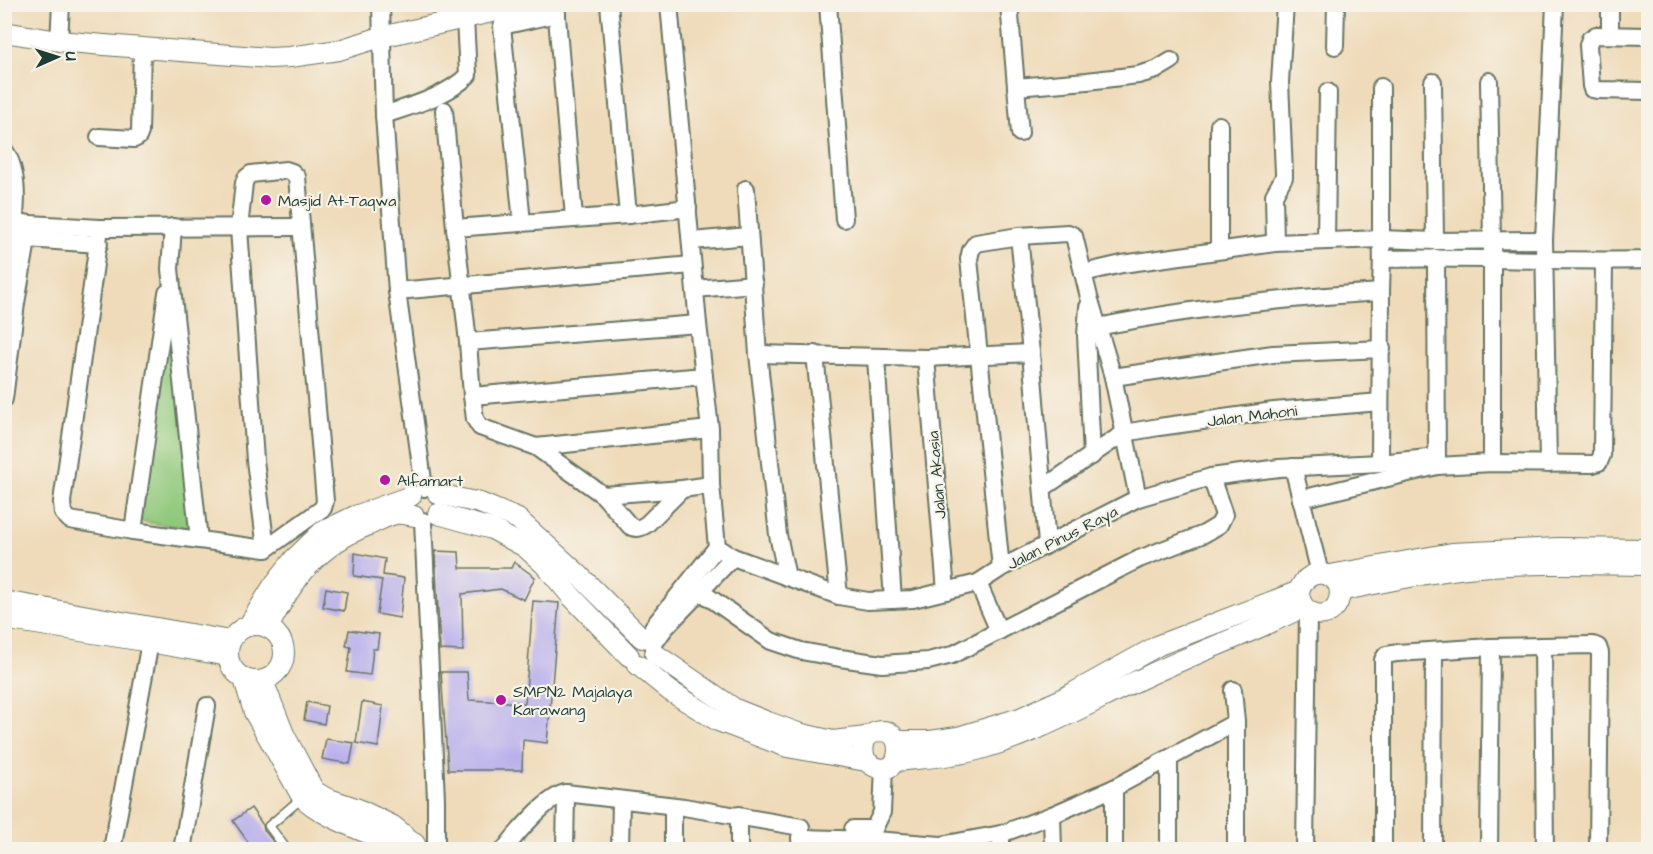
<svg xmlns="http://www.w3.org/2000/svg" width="1653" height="854" font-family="'Architects Daughter',sans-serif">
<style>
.green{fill:#90c97c;stroke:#588358;stroke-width:1.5}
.building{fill:#b5acec}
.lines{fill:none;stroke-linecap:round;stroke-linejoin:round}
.service-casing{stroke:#687463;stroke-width:11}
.minor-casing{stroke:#687463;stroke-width:20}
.tertiary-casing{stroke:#687463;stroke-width:22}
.service{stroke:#fff;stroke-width:8}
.minor{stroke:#fff;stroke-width:16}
.tertiary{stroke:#fff;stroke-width:20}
.poi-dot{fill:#b5179e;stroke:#f7f3e8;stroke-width:2}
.labels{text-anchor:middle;stroke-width:4.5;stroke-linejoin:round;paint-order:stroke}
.poi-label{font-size:16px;fill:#1f3d34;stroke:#f7f3e8;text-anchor:start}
.street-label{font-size:16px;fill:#1f3d34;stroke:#f7f3e8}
</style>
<rect width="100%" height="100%" fill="#f7f3e8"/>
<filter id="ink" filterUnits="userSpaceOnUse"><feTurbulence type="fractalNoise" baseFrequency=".0167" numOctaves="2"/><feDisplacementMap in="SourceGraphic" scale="12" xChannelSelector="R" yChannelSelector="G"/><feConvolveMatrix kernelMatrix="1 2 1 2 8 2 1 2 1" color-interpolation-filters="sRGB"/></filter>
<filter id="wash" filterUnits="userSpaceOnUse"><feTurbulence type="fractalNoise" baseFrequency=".008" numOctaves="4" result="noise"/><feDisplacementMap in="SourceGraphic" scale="24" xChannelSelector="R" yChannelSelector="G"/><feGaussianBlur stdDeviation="1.35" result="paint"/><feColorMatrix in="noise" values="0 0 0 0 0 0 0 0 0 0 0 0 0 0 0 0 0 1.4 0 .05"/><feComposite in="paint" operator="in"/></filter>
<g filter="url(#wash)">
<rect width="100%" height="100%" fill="#efdbba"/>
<path class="green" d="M170,295L193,530L139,521Z"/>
<g id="blocks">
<g class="building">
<path d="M435,551L459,552L460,568H511L514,562L535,577L524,600L501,589L462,594L463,651L440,650Z"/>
<path d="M355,553L385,559L383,575L404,578L400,618L377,614L382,580L354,576Z"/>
<path d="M326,588L347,592L344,611L323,607Z"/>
<path d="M533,601L559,603L547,743L523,740L522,770H448L441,672H467L469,700L525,703Z"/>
<path d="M349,630L379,634L377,649H373L370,675L347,672L351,647L346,646Z"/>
<path d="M307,702L327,706L324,724L304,720Z"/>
<path d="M362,702L383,706L378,747L356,743Z"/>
<path d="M326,739L354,743L350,764L322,759Z"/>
<path d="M251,808L263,825L264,830L279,849H253L233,821Z"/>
</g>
</g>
</g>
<g filter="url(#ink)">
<use href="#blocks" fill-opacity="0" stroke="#687463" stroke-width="1.5"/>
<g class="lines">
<defs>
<path id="service" d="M287,850L269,826L303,797"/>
<g id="minor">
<path d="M381,4L384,115L397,291L424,488"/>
<path d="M609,4L628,215"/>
<path d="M669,4L698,324L710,429L711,485L717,547L733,557L839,596L868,601L913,599L978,583L1001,568L1138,498L1211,477L1279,468L1380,463L1437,457"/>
<path d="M828,4L844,219"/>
<path d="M1009,4L1020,133"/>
<path d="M1610,4V34"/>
<path d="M556,5L574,218"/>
<path d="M1648,36L1596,35L1590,39L1588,45L1591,86L1592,89L1597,90L1648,91"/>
<path d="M59,41L61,4"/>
<path d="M1335,46L1336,4"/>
<path d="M1489,81L1492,240V463"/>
<path d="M1433,82L1435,241"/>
<path d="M1016,87L1087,81L1138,75L1156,70L1171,61"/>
<path d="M444,110L455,228L468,342L472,396L475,419L480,427L536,447L603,495L630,526C636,530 641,528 647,524L682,489"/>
<path d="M384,115C411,106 448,96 468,75L465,19"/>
<path d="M1219,125V250"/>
<path d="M99,137L134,139L138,137L140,132L142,48"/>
<path d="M4,150C28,181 9,252 4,288"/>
<path d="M746,189L758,354L778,535L787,577"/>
<path d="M4,219L30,224L100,228L300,227"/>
<path d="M522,222L502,26L557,14"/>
<path d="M173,227L170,269L199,540"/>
<path d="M100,228L62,502L63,513L70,520L133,531L266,549L323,508L325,501L297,177L292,172L286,170L251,174L246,178L244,183L239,228L255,460L266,549"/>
<path d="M455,228L628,215L688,208"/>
<path d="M1019,236L1031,353L1047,544"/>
<path d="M27,239L99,244"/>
<path d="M691,241L749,236"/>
<path d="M1326,241L1328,92"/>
<path d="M1275,243L1274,195L1284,177V173L1280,82L1285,4"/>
<path d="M1436,258L1437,466"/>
<path d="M1383,259C1472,257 1560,262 1648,260"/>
<path d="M1083,273L1122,264L1275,243L1381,239L1435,241L1544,240"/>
<path d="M695,289L754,284"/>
<path d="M397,291L692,265"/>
<path d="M1088,307L1086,335L1092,456"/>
<path d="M1098,327C1191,308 1286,298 1381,292"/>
<path d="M468,342L698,324"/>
<path d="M758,354L926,358L1031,353"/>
<path d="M815,354L839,596"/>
<path d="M876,358L893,600"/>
<path d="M926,358L946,591"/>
<path d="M1113,377L1273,354L1382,349"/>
<path d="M472,396L704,376"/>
<path d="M4,399L16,303L30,224"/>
<path d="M536,447L710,429"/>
<path d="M1380,463C1380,407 1381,351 1381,295C1381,276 1383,258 1381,239V87"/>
<path d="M1548,464L1544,240L1555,4"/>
<path d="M1293,467L1320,573"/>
<path d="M1043,488L1124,433L1159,427L1274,411L1380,402"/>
<path d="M603,495L682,489L711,485"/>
<path d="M1301,499L1437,466L1492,463L1593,464L1599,462L1602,455L1604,261"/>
<path d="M423,521L436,799V850"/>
<path d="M133,531L167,293"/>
<path d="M1001,568L969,259L971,250L976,243L1019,236L1068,233L1074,236L1089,297L1113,377L1138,498"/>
<path d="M978,583L999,631"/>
<path d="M700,591L771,641L801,651L840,658L882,664L928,661L952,655L1139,559L1204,534L1219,525L1224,515L1211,477"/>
<path d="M653,627L717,547"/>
<path d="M653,645L665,628L733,557"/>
<path d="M1543,646L1545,850"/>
<path d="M1233,690L1236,722V850"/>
<path d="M1169,759V850"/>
<path d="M1114,788V850"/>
<path d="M1052,815L1053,850"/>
<path d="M853,829H874L882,812L884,768"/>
<path d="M800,838L874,840L941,845L1001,834L1052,815L1114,788L1236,722"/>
<path d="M112,850L150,642"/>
<path d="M182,850L207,706"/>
<path d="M504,850C515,835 549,795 566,793L684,807L801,827L800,850"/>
<path d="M565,850L566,793"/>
<path d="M620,850L621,800"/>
<path d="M673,850V806"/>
<path d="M739,850V815"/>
<path d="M1001,850V834"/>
<path d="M1305,850L1308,611"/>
<path d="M1383,850V660L1386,655L1397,653L1491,647L1593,645L1598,647L1600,653L1598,850"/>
<path d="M1433,850L1434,651"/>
<path d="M1489,850L1491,647"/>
</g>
<g id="tertiary">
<path d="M4,32L59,41L104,45L270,58L290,57L339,50L381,37L527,4"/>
<path d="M438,494L480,503L518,519L578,574L642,638"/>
<path d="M438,514L492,529L525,547L544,564L572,597L629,656"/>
<path d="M1330,575L1452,553L1558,548L1648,549"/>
<path d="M1340,591C1382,582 1424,573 1466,568C1527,562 1588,564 1648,565"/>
<path d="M4,601L230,641"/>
<path d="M4,619L138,640L228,656"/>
<circle cx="256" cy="653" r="28"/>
<path d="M249,625L273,586L294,559L322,532L355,516L411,496"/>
<path d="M268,628C292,580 318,545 369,525C377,521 387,516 395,514C401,513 408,515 414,516"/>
<path d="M655,654L735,709L768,722L798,733L833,741L866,737"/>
<path d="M638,665L670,691L718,721L787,747L866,761C906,794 911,709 866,737C863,747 862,752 866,761"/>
<path d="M244,679L254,712L302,797C323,818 368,832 395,845L399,850"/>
<path d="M263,681L284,734L314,791L326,798L358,809L393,826L415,844L417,850"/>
<path d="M897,741H930L958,737L1020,718L1062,699L1159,645L1299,591C1308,562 1346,573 1339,599C1333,623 1299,618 1299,591"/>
<path d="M896,761C923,758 951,757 977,750C1037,734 1089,703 1145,677C1197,652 1252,633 1303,607"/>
</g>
</defs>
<use href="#service" class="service-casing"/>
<use href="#minor" class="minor-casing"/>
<use href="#tertiary" class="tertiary-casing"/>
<use href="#service" class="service"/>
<use href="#minor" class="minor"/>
<use href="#tertiary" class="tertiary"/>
</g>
</g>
<g class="poi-dot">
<circle cx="266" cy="200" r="6"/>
<circle cx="385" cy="480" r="6"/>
<circle cx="501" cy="700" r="6"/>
</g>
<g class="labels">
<g class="poi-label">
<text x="278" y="206">Masjid At-Taqwa</text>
<text x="397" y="486">Alfamart</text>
<text x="513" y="697">SMPN2 Majalaya<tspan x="513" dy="18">Karawang</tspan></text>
</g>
<g class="street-label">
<text transform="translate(1252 415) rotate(-7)" y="6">Jalan Mahoni</text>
<text transform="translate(936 475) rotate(-95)" y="6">Jalan Akasia</text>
<text transform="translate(1062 537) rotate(-27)" y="6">Jalan Pinus Raya</text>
</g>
</g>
<rect width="1653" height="854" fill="none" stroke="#f7f3e8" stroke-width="24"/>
<g transform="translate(57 57) rotate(87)" stroke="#f7f3e8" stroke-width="4.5" paint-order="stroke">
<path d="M0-4.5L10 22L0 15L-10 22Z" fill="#1f3d34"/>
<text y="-9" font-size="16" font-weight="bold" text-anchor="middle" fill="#1f3d34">U</text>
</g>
</svg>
